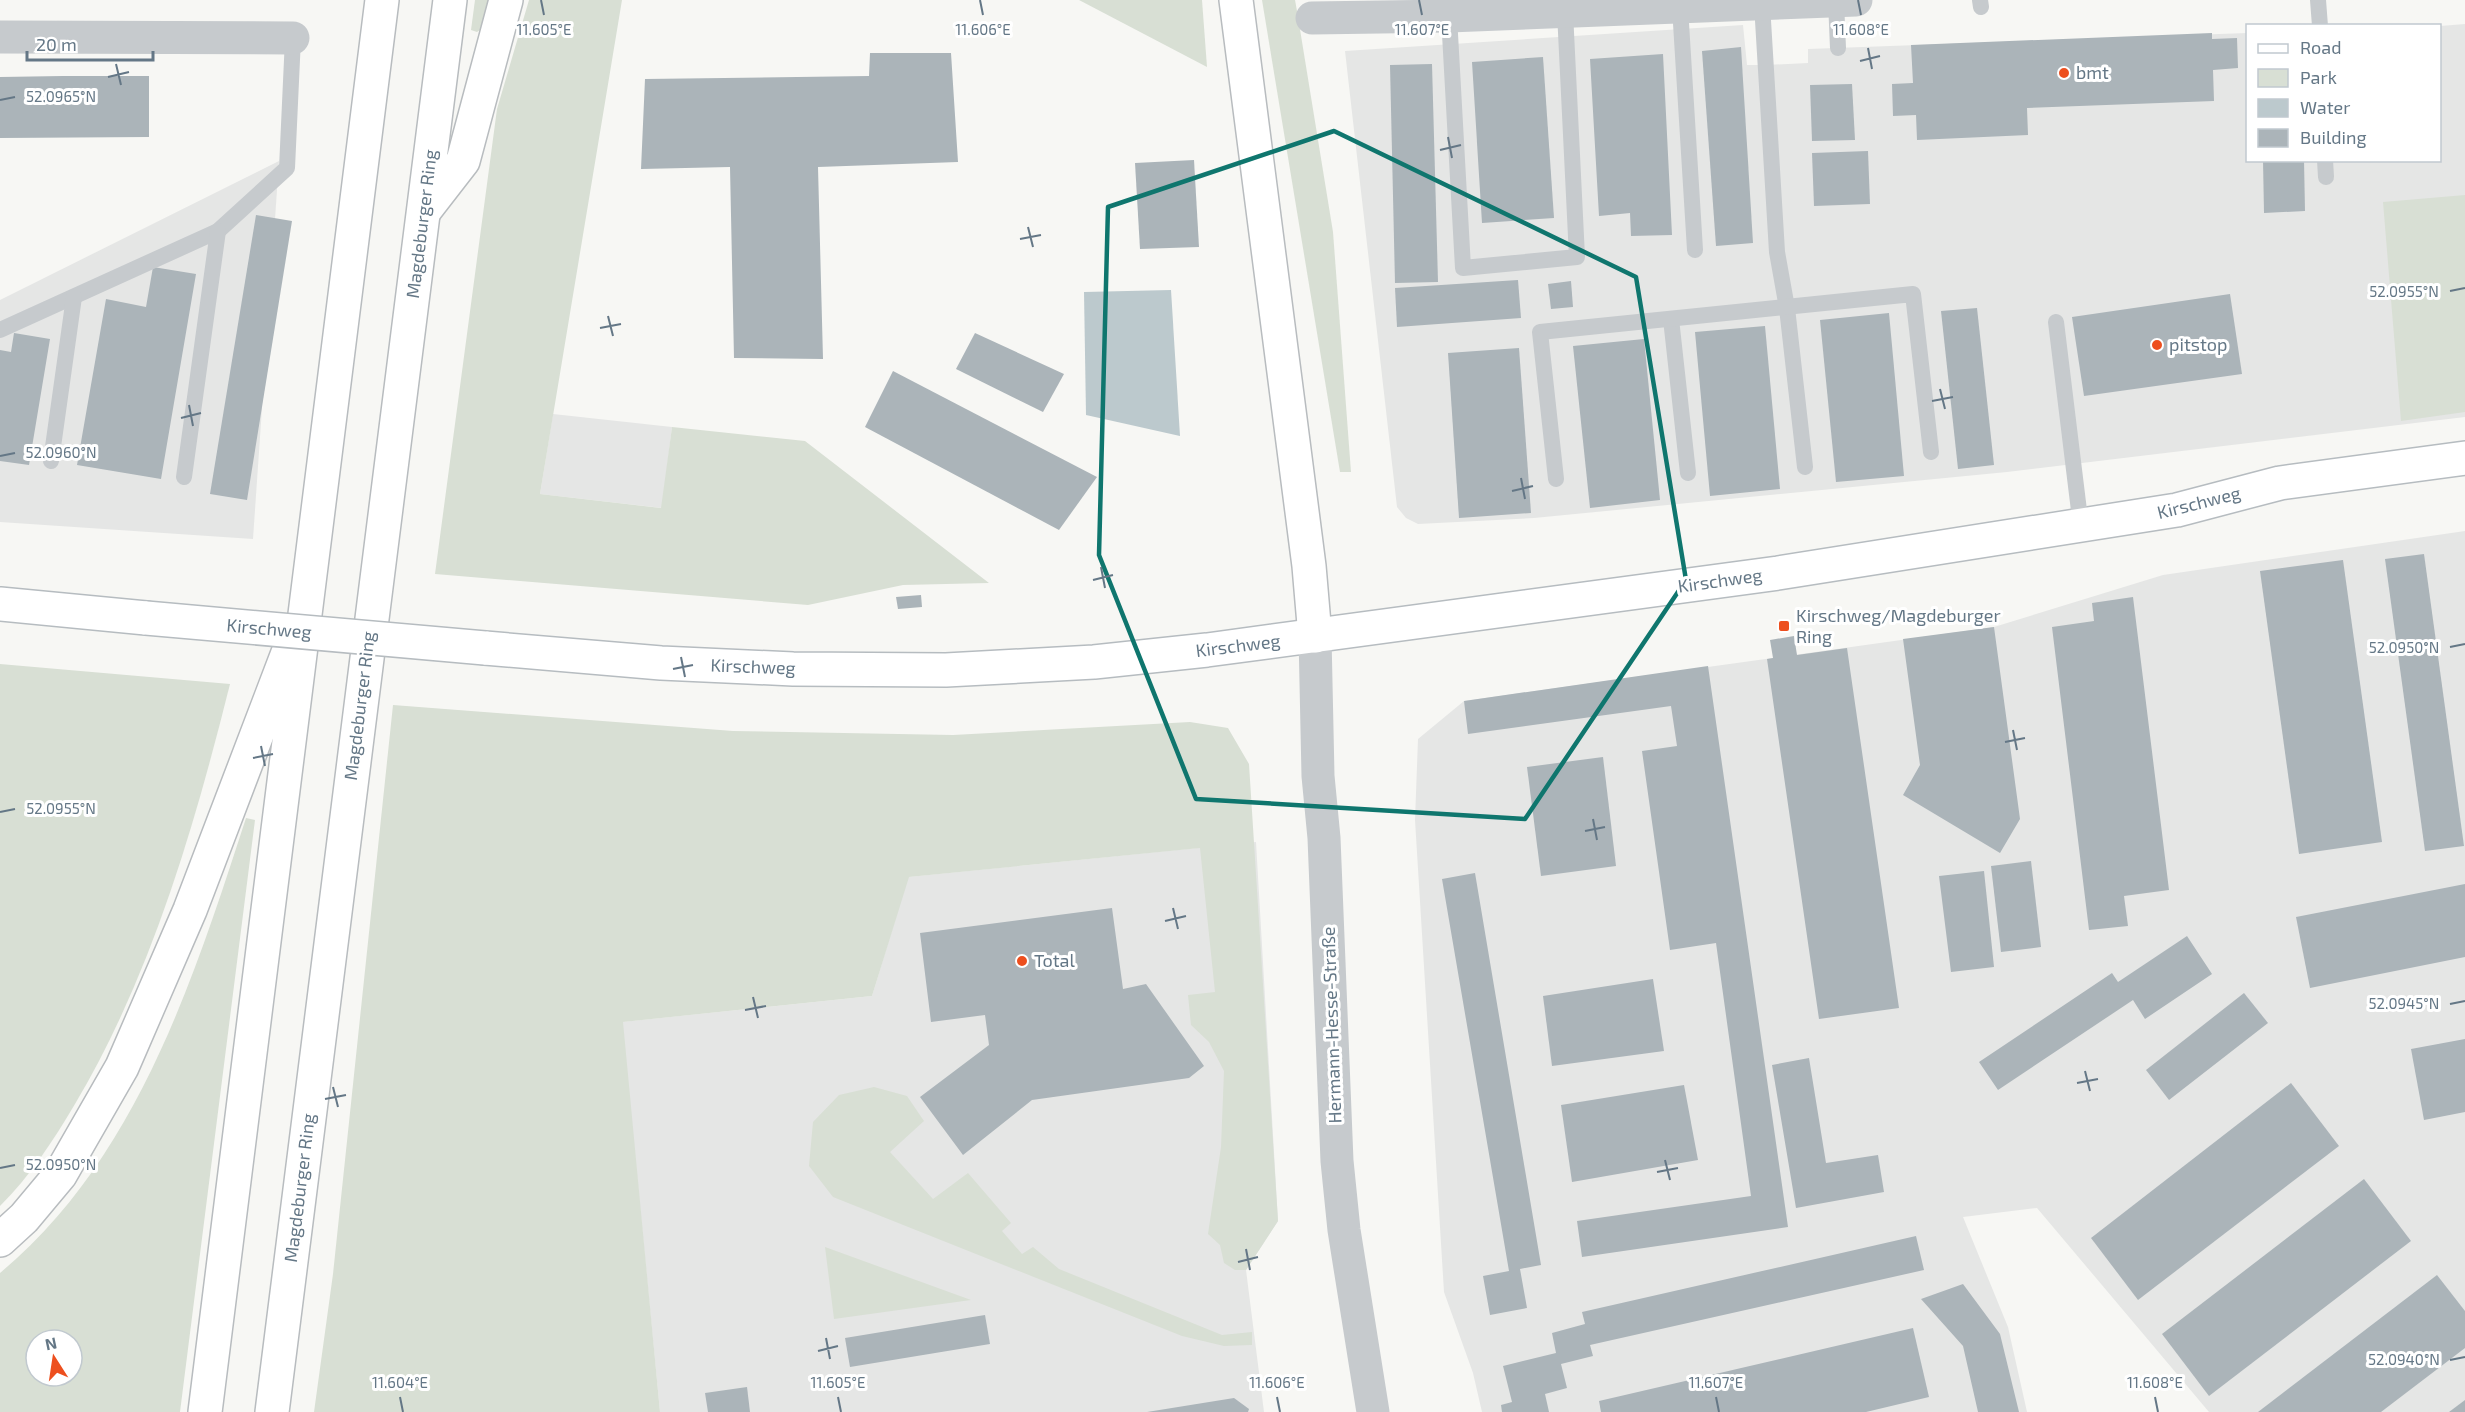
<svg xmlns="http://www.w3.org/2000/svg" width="2465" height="1412" font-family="'Exo 2',sans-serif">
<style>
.built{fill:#e5e6e5}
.green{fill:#d8dfd4;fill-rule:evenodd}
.water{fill:#bcc9cd}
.building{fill:#abb4b9}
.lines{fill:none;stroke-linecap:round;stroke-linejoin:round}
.secondary-casing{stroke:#b6bcc0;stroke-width:36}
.highway-casing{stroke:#b8bcbf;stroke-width:36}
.lane{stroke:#c6cacd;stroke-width:16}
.street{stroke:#c6cacd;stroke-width:33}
.secondary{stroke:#fff;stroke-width:33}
.highway{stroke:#fff;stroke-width:33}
.secondary-bridge-casing{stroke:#b6bcc0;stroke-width:36;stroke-linecap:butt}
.secondary-bridge{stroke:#fff;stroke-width:33}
.marked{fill:none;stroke:#0f766e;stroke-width:4.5;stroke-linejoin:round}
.ticks{fill:none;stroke:#647786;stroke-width:2}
.poi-dot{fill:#ed4f1e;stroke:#fff;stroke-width:2}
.labels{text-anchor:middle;stroke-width:6;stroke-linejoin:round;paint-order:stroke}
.poi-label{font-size:18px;fill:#647786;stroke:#fff;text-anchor:start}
.street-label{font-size:18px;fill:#647786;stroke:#fff}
.ticks-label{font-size:15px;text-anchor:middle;fill:#647786;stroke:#fff;stroke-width:6;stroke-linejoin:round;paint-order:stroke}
</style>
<rect width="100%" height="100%" fill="#f7f7f4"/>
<g class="built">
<path d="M2465,24V417L2007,472L1534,518L1418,524L1406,518L1397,507L1345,51L1743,25L1747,65H1765L1808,63V49L2247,33L2248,160H2440V26Z"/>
<path d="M279,161L253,539L0,522V300Z"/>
<path d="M553,414L672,427L662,508L540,494Z"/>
<path d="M2465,531V1412H2209L2037,1208L1963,1217L2008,1327L2027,1412H1482L1473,1373L1444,1292L1415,820L1418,739L1464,701L1994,627L2163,575Z"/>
<path d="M1256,842L1278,1221L1246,1270L1264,1412H660L622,1022L872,996L908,877Z"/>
</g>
<g class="green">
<path d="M475,0H488L480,30L477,32L471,30Z"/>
<path d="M529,0H622L540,494L661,508L672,427L805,441L989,583L903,585L808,605L435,574L497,109Z"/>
<path d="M1079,0H1202L1207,67Z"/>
<path d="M1262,0H1295L1297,11L1333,232L1351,472H1340Z"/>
<path d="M2465,195V412L2401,421L2383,202Z"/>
<path d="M0,664L230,684C194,828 151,976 75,1104C53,1141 31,1175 0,1206Z"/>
<path d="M393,705L733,731L953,735L1190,722L1228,728L1249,764L1278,1221L1246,1270H1235L1224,1263L1220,1245L1208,1234L1221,1147L1224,1071L1209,1042L1191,1025L1188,995L1215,992L1200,848L909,877L872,996L623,1022L660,1412H314L333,1274Z"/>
<path d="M246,818L255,820L180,1412H0V1273C136,1160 193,981 246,818ZM36,1340H72V1376H36Z"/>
<path d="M874,1087L907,1096L924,1121L890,1152L933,1199L968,1173L1011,1223L1002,1231L1022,1254L1033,1247L1059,1269L1222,1335L1252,1332V1345L1224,1346L1182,1336L833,1197L809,1166L813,1122L839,1095Z"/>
<path d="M825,1247L971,1300L834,1319Z"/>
</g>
<path class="water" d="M1171,290L1180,436L1086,415L1084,292Z"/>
<g class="building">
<path d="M2212,33V39L2237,38L2238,68L2213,70L2214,101L2027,108L2028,135L1917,140L1916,115L1893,116L1892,84L1913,83L1911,45Z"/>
<path d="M1741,47L1753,243L1716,246L1702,51Z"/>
<path d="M870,53H951L958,162L818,167L823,359L734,358L730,167L641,169L645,79L869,76Z"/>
<path d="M1663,54L1672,235L1631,236L1630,213L1599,216L1590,59Z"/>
<path d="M1543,57L1554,218L1482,223L1472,62Z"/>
<path d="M1432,64L1438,282L1395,283L1390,65Z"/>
<path d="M63,76H149V137L0,138V77Z"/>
<path d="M1852,84L1855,140L1812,141L1810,85Z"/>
<path d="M1868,151L1870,204L1814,206L1812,153Z"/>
<path d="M1194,160L1199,247L1140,249L1135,163Z"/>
<path d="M2263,160H2304L2305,211L2264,213Z"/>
<path d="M256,215L292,221L247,500L210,494Z"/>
<path d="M153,267L196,274L161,479L77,465L106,299L146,307Z"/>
<path d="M1518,280L1521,318L1397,327L1395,288Z"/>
<path d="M1571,281L1573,307L1551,309L1548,284Z"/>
<path d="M2230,294L2242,374L2084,396L2072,317Z"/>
<path d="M1977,308L1994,465L1958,469L1941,311Z"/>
<path d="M1889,313L1904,476L1836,482L1820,320Z"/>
<path d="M1765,326L1780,489L1710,496L1695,332Z"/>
<path d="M14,333L50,339L29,465L0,461V350L11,352Z"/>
<path d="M975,333L1064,374L1043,412L956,369Z"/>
<path d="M1644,339L1660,500L1590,508L1573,346Z"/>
<path d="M1519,348L1531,513L1459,518L1448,353Z"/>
<path d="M893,371L1097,477L1059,530L865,427Z"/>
<path d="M2424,554L2464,846L2425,851L2385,559Z"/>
<path d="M2343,560L2382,842L2299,854L2260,571Z"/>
<path d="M921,595L922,607L898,609L896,597Z"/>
<path d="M2133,597L2169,890L2124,896L2128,926L2089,930L2052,627L2094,621L2092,603Z"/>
<path d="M1994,627L2020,819L2000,853L1903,795L1920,765L1903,639Z"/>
<path d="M1794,636L1797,655L1847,648L1899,1008L1819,1019L1767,659L1773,658L1770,640Z"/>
<path d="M1708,666L1788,1227L1582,1257L1577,1221L1751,1196L1716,943L1670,950L1642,751L1677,746L1671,706L1468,734L1464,701Z"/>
<path d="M1603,757L1616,866L1541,876L1527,767Z"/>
<path d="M2031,861L2041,947L2001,952L1991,866Z"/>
<path d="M1984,871L1994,967L1951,972L1939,876Z"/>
<path d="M1475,873L1541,1265L1520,1269L1527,1308L1490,1315L1483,1276L1509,1271L1442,879Z"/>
<path d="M2465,884V957L2310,988L2296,917Z"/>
<path d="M1112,908L1123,989L1146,984L1204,1066L1189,1078L1032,1100L963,1155L920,1097L989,1045L985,1015L931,1022L920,933Z"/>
<path d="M2187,936L2212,974L2145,1019L2133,1000L1998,1090L1979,1062L2112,973L2118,982Z"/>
<path d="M1653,979L1664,1051L1552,1066L1543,996Z"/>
<path d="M2244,993L2268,1023L2169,1100L2146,1070Z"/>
<path d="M2465,1039V1112L2424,1120L2411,1049Z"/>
<path d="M1809,1058L1826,1163L1878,1155L1884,1192L1796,1208L1772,1065Z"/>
<path d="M2291,1083L2339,1146L2138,1300L2091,1238Z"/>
<path d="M1684,1085L1698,1160L1572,1182L1561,1105Z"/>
<path d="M2364,1179L2411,1241L2209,1396L2162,1334Z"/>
<path d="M1916,1236L1924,1270L1590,1345L1593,1356L1561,1364L1567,1388L1545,1394L1549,1412H1502L1501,1405L1512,1402L1503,1366L1556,1353L1552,1333L1585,1324L1582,1312Z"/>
<path d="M2437,1275L2465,1311V1348L2381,1412H2258Z"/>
<path d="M1963,1284L2000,1334L2019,1412H1978L1963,1346L1921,1299Z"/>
<path d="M985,1315L990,1344L850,1367L845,1338Z"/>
<path d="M1913,1328L1929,1397L1866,1412H1601L1599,1401Z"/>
<path d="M747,1387L750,1412H708L705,1393Z"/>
<path d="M1234,1398L1249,1409L1248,1412H1147Z"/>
<path d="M2465,1400V1412H2449Z"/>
</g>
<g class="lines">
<defs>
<g id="secondary">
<path d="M0,604L146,618"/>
<path d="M485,648L661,663L793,669L946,670L1094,662L1207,650L1778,573L2177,510L2280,483L2465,458"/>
</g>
<g id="highway">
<path d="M1236,0L1309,566L1315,636"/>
<path d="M425,210L463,161L506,0"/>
<path d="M0,1240L24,1218L60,1175L122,1067L190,910L288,653"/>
<path d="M205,1412L382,0"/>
<path d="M272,1412L450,0"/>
</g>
</defs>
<use href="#secondary" class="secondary-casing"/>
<use href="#highway" class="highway-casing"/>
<g class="lane">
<path d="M1980,0L1981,7"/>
<path d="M2318,0L2320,26"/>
<path d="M1836,1L1838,48"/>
<path d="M1762,4L1777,252L1787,308L1805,467"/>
<path d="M1680,7L1695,250"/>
<path d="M1449,16L1463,268L1577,257L1565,12"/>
<path d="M2325,160L2326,177"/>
<path d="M1671,319L1688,473"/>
<path d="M2056,322L2081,527"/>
<path d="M0,330L218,231L287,168L293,38"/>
<path d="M51,461L74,297"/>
<path d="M184,477L218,231"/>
<path d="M1556,479L1540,332L1913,294L1931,452"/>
</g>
<g class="street">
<path d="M1312,18L1449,16L1856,0"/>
<path d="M0,37L293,38"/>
<path d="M1315,636L1318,776L1324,838L1337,1161L1344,1230L1373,1412"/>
</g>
<use href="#secondary" class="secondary"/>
<use href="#highway" class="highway"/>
<defs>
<path id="secondary-bridge" d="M146,618L485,648"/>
</defs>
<use href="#secondary-bridge" class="secondary-bridge-casing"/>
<use href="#secondary-bridge" class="secondary-bridge"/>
</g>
<path class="marked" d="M1334,131L1636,277L1686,580L1525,819L1196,799L1099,555L1108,207Z"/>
<path class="ticks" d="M541,0L544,15M980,0L983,15M1419,0L1422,15M1858,0L1861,15M1868,48L1872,69M1860,61L1880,56M116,64L121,85M108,77L129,72M0,100L15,97M1448,137L1452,158M1440,150L1461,145M1028,227L1033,247M1020,239L1041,235M2450,291L2465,288M608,316L613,336M600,328L621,324M1940,389L1945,409M1932,401L1953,397M189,405L193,426M181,418L201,413M0,456L15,453M1521,478L1525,499M1512,491L1533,486M1101,567L1105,588M1093,580L1113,575M2450,647L2465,644M681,657L685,677M673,669L693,665M2013,730L2017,750M2005,742L2025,738M261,746L265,766M253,758L273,754M0,812L15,809M1593,819L1597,840M1585,831L1605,827M1173,908L1178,929M1165,921L1186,916M753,997L758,1018M2450,1004L2465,1001M745,1010L766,1006M2085,1071L2090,1091M2077,1083L2098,1079M333,1087L338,1107M325,1099L346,1095M1665,1160L1670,1180M0,1168L15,1165M1657,1172L1678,1168M1246,1249L1250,1270M1238,1262L1258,1257M826,1338L830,1359M818,1351L838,1346M2450,1360L2465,1357M400,1397L403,1412M838,1397L841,1412M1277,1397L1280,1412M1716,1397L1719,1412M2155,1397L2158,1412"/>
<g class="poi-dot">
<circle cx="2064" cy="73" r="6"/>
<circle cx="2157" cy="345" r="6"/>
<rect x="1778" y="620" width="12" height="12" rx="3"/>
<circle cx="1022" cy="961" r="6"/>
</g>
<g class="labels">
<g class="poi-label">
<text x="2076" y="79">bmt</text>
<text x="2169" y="351">pitstop</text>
<text x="1796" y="622">Kirschweg/Magdeburger<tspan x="1796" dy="21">Ring</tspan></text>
<text x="1034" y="967">Total</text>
</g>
<g class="street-label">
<text transform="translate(422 224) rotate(-83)" y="6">Magdeburger Ring</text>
<text transform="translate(2199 503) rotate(-14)" y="6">Kirschweg</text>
<text transform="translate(1720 581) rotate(-8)" y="6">Kirschweg</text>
<text transform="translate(269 629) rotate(5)" y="6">Kirschweg</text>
<text transform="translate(1238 646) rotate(-7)" y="6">Kirschweg</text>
<text transform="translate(753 667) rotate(2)" y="6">Kirschweg</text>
<text transform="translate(360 706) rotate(-83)" y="6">Magdeburger Ring</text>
<text transform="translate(1332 1025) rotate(-92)" y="6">Hermann-Hesse-Straße</text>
<text transform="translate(300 1188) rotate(-83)" y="6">Magdeburger Ring</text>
</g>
</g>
<g class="ticks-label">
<text x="544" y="35">11.605°E</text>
<text x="983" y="35">11.606°E</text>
<text x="1422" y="35">11.607°E</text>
<text x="1861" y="35">11.608°E</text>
<text x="61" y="102">52.0965°N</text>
<text x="2404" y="297">52.0955°N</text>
<text x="61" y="458">52.0960°N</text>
<text x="2404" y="653">52.0950°N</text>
<text x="61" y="814">52.0955°N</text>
<text x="2404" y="1009">52.0945°N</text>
<text x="61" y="1170">52.0950°N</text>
<text x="2404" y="1365">52.0940°N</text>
<text x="400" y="1388">11.604°E</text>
<text x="838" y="1388">11.605°E</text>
<text x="1277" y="1388">11.606°E</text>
<text x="1716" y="1388">11.607°E</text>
<text x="2155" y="1388">11.608°E</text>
</g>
<rect x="2246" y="24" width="195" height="138" fill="#ffffff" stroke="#c1c9cf" stroke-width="1.5"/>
<rect x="2258" y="44" width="30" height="9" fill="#ffffff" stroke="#c1c9cf" stroke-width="1.5"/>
<text x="2300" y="54" font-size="18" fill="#647786">Road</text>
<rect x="2258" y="69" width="30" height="18" fill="#d8dfd4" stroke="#c1c9cf" stroke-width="1.5"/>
<text x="2300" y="84" font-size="18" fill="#647786">Park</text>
<rect x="2258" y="99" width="30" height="18" fill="#bcc9cd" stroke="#c1c9cf" stroke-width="1.5"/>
<text x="2300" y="114" font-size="18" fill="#647786">Water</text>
<rect x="2258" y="129" width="30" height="18" fill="#abb4b9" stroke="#c1c9cf" stroke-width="1.5"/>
<text x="2300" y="144" font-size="18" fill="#647786">Building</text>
<g transform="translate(54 1358) rotate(348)"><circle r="28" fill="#ffffff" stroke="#c1c9cf" stroke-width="1.5"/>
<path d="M0-4.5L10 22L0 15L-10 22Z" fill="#ed4f1e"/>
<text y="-9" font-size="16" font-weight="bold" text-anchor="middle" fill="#647786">N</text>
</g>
<path d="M27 51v9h126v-9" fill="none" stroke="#647786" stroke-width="3"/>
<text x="36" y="51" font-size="18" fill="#647786" stroke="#ffffff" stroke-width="4.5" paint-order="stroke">20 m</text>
</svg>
